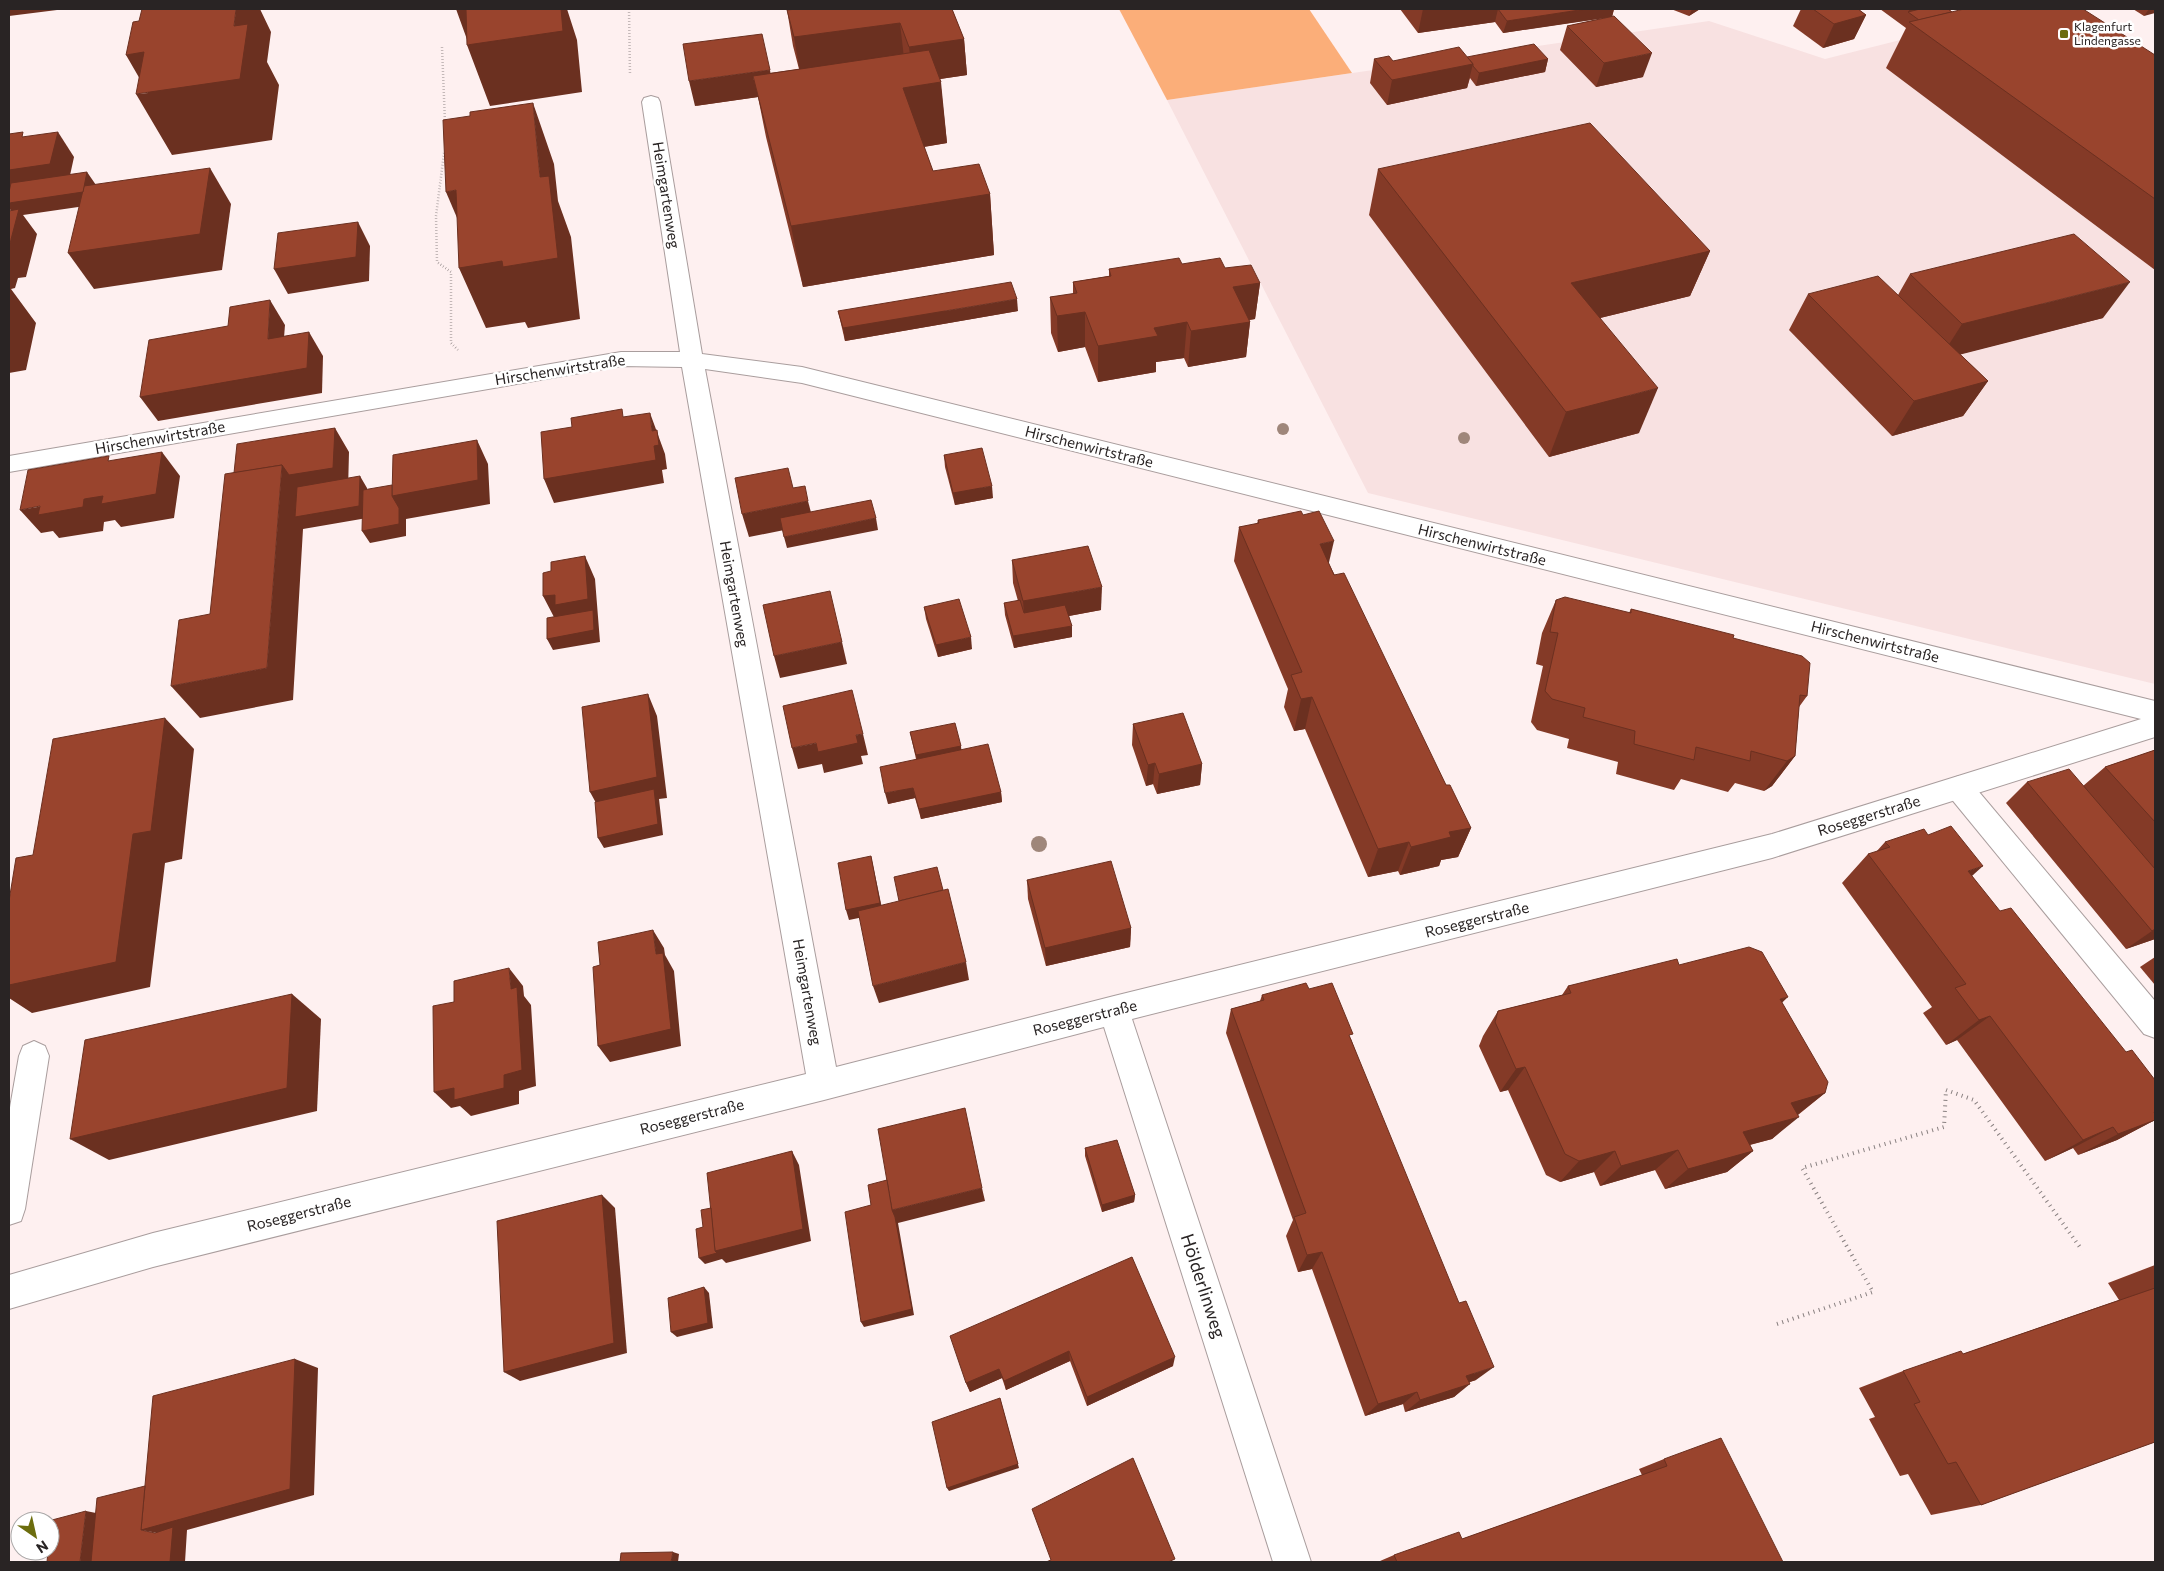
<svg xmlns="http://www.w3.org/2000/svg" width="2164" height="1571" font-family="Commissioner,sans-serif">
<style>
.built{fill:#f8e1e1}
.green{fill:#fbae79}
.lines{fill:none;stroke-linecap:round;stroke-linejoin:round}
.service-casing{stroke:#a99d9d;stroke-width:2}
.minor-casing{stroke:#a99d9d;stroke-width:2}
.path-far1{stroke:#898080;stroke-width:2.5;stroke-dasharray:0.5 2.5;stroke-linecap:butt}
.path{stroke:#898080;stroke-width:4;stroke-dasharray:1 4.5;stroke-linecap:butt}
.service{fill:#fff;fill-rule:evenodd}
.minor{fill:#fff;fill-rule:evenodd}
.tree{fill:#9f867a}
.wall{fill:#843a27}
.shaded-wall{fill:#6b3020}
.building{fill:#99442d;stroke:#6b3020}
.poi-dot{fill:#6c6d0e;stroke:#fff;stroke-width:2}
.labels{text-anchor:middle;stroke-width:5;stroke-linejoin:round;paint-order:stroke}
.far-poi-label{font-size:12px;fill:#292424;stroke:#fff;text-anchor:start}
.street-label{font-size:15px;fill:#292424;stroke:#fff}
.near-street-label{font-size:18px;fill:#292424;stroke:#fff}
</style>
<rect width="100%" height="100%" fill="#fef0f0"/>
<path class="built" d="M2023,9L2155,99V684L1368,493L1167,100L1709,21L1825,59Z"/>
<path class="green" d="M1119,9H1309L1352,73L1167,100Z"/>
<g class="lines">
<defs>
<g id="service">
<path d="M1959,776L1969,780L2155,1001V1038L2144,1034L1949,796L1945,788L1949,780Z"/>
<path d="M34,1041L45,1046L49,1056L25,1209L21,1221L9,1225V1113L19,1056L23,1046Z"/>
</g>
<path id="minor" d="M651,96L658,98L660,102L702,354L802,367L2155,701V737L1772,858L1132,1019L1311,1562H1273L1104,1027L824,1100L153,1267L9,1309V1275L153,1233L806,1074L682,367L621,366L9,472V456L621,352H680L642,102L644,98ZM705,369L802,383L2141,719L1772,834L1114,996L836,1067Z"/>
</defs>
<use href="#service" class="service-casing"/>
<use href="#minor" class="minor-casing"/>
<g class="path-far1">
<path d="M629,9L630,75"/>
<path d="M442,47L445,122"/>
<path d="M444,153L436,216L437,262L451,272V343L459,351"/>
</g>
<path class="path" d="M1777,1324L1873,1292L1802,1168L1944,1127L1946,1090L1974,1100L2082,1250"/>
<use href="#service" class="service"/>
<use href="#minor" class="minor"/>
</g>
<g class="tree">
<circle cx="1283" cy="429" r="6"/>
<circle cx="1464" cy="438" r="6"/>
<circle cx="1039" cy="844" r="8"/>
</g>
<g class="wall">
<path d="M952,9L964,39L967,75L940,79L947,143L924,147L933,171L990,194L994,255L803,287L766,137L758,97L695,106L770,73L799,69L793,46L787,10Z"/>
<path d="M1400,9H1614L1612,17L1643,77L1596,87L1560,50L1567,26L1610,17L1503,33L1495,22L1418,33Z"/>
<path d="M1671,9H1700L1689,16Z"/>
<path d="M1801,9H1858L1866,15L1854,39L1823,48L1793,26Z"/>
<path d="M1880,9H1950H1949L1952,12L2155,55V270L1886,68L1906,28Z"/>
<path d="M2133,9H2155L2144,16Z"/>
<path d="M1467,57L1548,59L1545,72L1476,86L1470,78L1467,88L1387,105L1370,83L1374,59L1393,61Z"/>
<path d="M1378,169L1710,251L1690,296L1600,318L1639,433L1549,457L1369,215Z"/>
<path d="M1182,264L1225,268L1260,283L1255,319L1249,320L1250,322L1246,357L1188,367L1184,358L1156,362V372L1098,382L1085,347L1058,352L1051,333L1050,297L1073,294V282L1109,276V269Z"/>
<path d="M1910,274L2103,318L1960,354L1988,381L1963,416L1892,436L1789,330L1808,294L1898,295Z"/>
<path d="M838,311H1018L845,341Z"/>
<path d="M944,455L993,498L955,505L945,467Z"/>
<path d="M1258,520L1329,564L1446,785L1471,828L1458,857L1441,860L1439,866L1400,875L1398,871L1368,877L1305,729L1294,731L1284,707L1288,689L1234,561L1239,527L1257,524Z"/>
<path d="M1012,560L1101,610L1069,616L1072,637L1014,648L1005,615L1004,603L1018,601L1013,583Z"/>
<path d="M1556,600L1629,613L1631,609L1733,638L1807,696L1799,707L1795,756L1772,786L1764,791L1735,783L1728,792L1681,779L1674,790L1616,774L1618,762L1567,748L1569,739L1537,730L1531,722L1543,666L1536,664L1542,633Z"/>
<path d="M924,607L972,649L938,657L926,619Z"/>
<path d="M1133,724L1202,764L1200,785L1157,794L1153,784L1146,786L1132,745Z"/>
<path d="M910,732L961,746V750L1001,792L1002,802L921,819L915,798L888,804L916,759Z"/>
<path d="M2155,750V939L2126,949L2006,803L2027,782L2083,786L2105,767Z"/>
<path d="M1928,835L1972,876L2155,1120L2117,1140L2078,1155L2073,1148L2045,1161L1957,1040L1946,1045L1923,1013L1932,1007L1842,883L1868,854L1876,852L1885,842Z"/>
<path d="M1027,880L1131,928L1130,947L1046,966L1028,899Z"/>
<path d="M2155,957V985L2140,967Z"/>
<path d="M1679,965L1782,1003L1825,1093L1798,1115L1772,1139L1750,1145L1753,1151L1727,1172L1665,1189L1655,1170L1600,1186L1594,1172L1560,1182L1546,1175L1508,1090L1500,1092L1479,1046L1483,1036L1498,1011L1562,995L1568,986Z"/>
<path d="M1309,989L1351,1039L1476,1380L1470,1382L1454,1397L1405,1412L1403,1404L1365,1416L1312,1269L1298,1272L1286,1236L1293,1220L1226,1033L1231,1009L1260,1001L1262,995Z"/>
<path d="M1085,1148L1135,1195L1134,1202L1102,1212L1085,1156Z"/>
<path d="M1132,1257L1173,1366L1087,1406L1070,1361L1006,1390L1002,1378L970,1392L966,1383Z"/>
<path d="M2155,1265V1442L1981,1505L1931,1515L1908,1474L1900,1476L1869,1419L1875,1417L1859,1388L1903,1371L1963,1354L2119,1300L2108,1283Z"/>
<path d="M1664,1459L1783,1562H1381L1380,1561L1394,1555L1462,1539L1642,1475L1639,1469Z"/>
</g>
<g class="shaded-wall">
<path d="M9,9H65L9,16Z"/>
<path d="M236,9H260L271,32L267,62L279,85L272,140L172,155L136,94L148,93L126,55L234,26Z"/>
<path d="M456,9H567L577,40L582,92L490,106L467,45H469Z"/>
<path d="M1423,9H1498L1495,22L1418,33Z"/>
<path d="M1586,9H1614L1612,17L1503,33L1507,21Z"/>
<path d="M1692,9H1700L1689,16Z"/>
<path d="M1910,9H1950L1948,12H1908Z"/>
<path d="M2149,9H2155V13L2144,16Z"/>
<path d="M1866,15L1854,39L1823,48L1834,24Z"/>
<path d="M900,23L904,58L800,73L794,37Z"/>
<path d="M964,39L967,75L913,83L909,47Z"/>
<path d="M1652,53L1643,77L1596,87L1604,63Z"/>
<path d="M1548,59L1545,72L1476,86L1479,73Z"/>
<path d="M1473,64L1467,88L1387,105L1392,80Z"/>
<path d="M770,70L774,95L753,76L758,97L695,106L689,81Z"/>
<path d="M941,82L947,143L910,149L903,88Z"/>
<path d="M533,103L554,164L558,201L571,237L580,319L528,328L525,322L486,328L459,268L540,177Z"/>
<path d="M58,132L74,157L67,189L9,197V170Z"/>
<path d="M210,168L231,204L222,270L94,289L68,253Z"/>
<path d="M87,172L96,185L92,205L23,215L37,234L26,277L18,278L15,288L11,289L36,323L26,370L9,373V247L15,216L9,208V203Z"/>
<path d="M456,190L472,253L446,192Z"/>
<path d="M990,194L994,255L803,287L791,226Z"/>
<path d="M358,222L370,246L369,281L288,294L274,269Z"/>
<path d="M1710,251L1690,296L1555,329L1571,283Z"/>
<path d="M2130,282L2103,318L1939,360L1962,324Z"/>
<path d="M1260,283L1255,319L1229,323L1233,287Z"/>
<path d="M1017,299L1018,311L845,341L843,328Z"/>
<path d="M270,300L285,325L282,363L268,339Z"/>
<path d="M1085,312V347L1058,352L1057,316Z"/>
<path d="M1187,322L1184,358L1156,362V372L1098,382V346L1154,328Z"/>
<path d="M1250,322L1246,357L1188,367L1191,331Z"/>
<path d="M309,332L323,356L322,393L158,421L140,397Z"/>
<path d="M1988,381L1963,416L1892,436L1914,401Z"/>
<path d="M1658,388L1639,433L1549,457L1566,412Z"/>
<path d="M650,413L665,454L667,469L662,470L664,483L554,503L544,479L654,446Z"/>
<path d="M335,428L349,452L348,491L360,476L367,488V518L303,529L293,700L200,718L171,686L267,668L282,465Z"/>
<path d="M477,440L488,464L490,504L406,519V536L370,543L362,531L392,496Z"/>
<path d="M162,452L180,476L174,518L121,527L115,520L104,522L103,531L59,538L53,531L41,533L20,510L84,499Z"/>
<path d="M992,486L993,498L955,505L953,493Z"/>
<path d="M808,501L814,524L749,537L742,514Z"/>
<path d="M876,518L878,530L787,548L784,537Z"/>
<path d="M1334,541L1326,575L1320,544Z"/>
<path d="M585,556L595,579L600,642L553,650L547,639L555,619L543,596Z"/>
<path d="M1102,587L1101,610L1025,624L1023,601Z"/>
<path d="M1072,626V637L1014,648L1013,636Z"/>
<path d="M971,637L972,649L938,657L936,645Z"/>
<path d="M842,642L847,664L780,678L774,656Z"/>
<path d="M648,694L657,716L667,798L659,799L663,835L604,848L598,838L601,812L590,792Z"/>
<path d="M1312,697L1305,729L1294,731L1301,699Z"/>
<path d="M165,718L194,749L182,859L165,863L150,987L32,1013L9,998V985L133,834Z"/>
<path d="M863,734L868,755L861,756L863,764L824,773L822,764L798,769L792,748Z"/>
<path d="M961,746L962,757L918,766L916,755Z"/>
<path d="M1795,756L1772,786L1764,791L1787,761Z"/>
<path d="M1155,763L1153,784L1146,786L1148,765Z"/>
<path d="M1202,764L1200,785L1157,794L1159,774Z"/>
<path d="M913,788L915,798L888,804L885,793Z"/>
<path d="M1001,792L1002,802L921,819L919,809Z"/>
<path d="M1471,828L1458,857L1441,860L1439,866L1400,875L1411,847L1449,832Z"/>
<path d="M1409,842L1398,871L1368,877L1378,849Z"/>
<path d="M871,856L883,913L849,920L846,910Z"/>
<path d="M1983,866L1952,894L1968,871Z"/>
<path d="M1131,928L1130,947L1046,966L1045,948Z"/>
<path d="M2155,929V939L2126,949L2152,931Z"/>
<path d="M653,930L664,948L665,955L674,971L681,1046L610,1062L598,1046L656,954Z"/>
<path d="M966,962L969,980L879,1003L873,986Z"/>
<path d="M509,968L523,986L524,996L531,1005L536,1086L519,1091V1104L471,1116L460,1106L451,1108L434,1092L504,1075L511,989Z"/>
<path d="M292,994L321,1019L317,1111L109,1160L70,1139Z"/>
<path d="M1788,997L1762,1022L1780,999Z"/>
<path d="M1990,1016L1957,1040L1946,1045L1979,1020Z"/>
<path d="M1525,1067L1508,1090L1500,1092L1516,1069Z"/>
<path d="M1825,1093L1797,1115L1791,1103Z"/>
<path d="M1799,1117L1772,1139L1717,1153L1743,1132Z"/>
<path d="M2155,1120L2117,1140L2078,1155L2118,1134Z"/>
<path d="M2113,1127L2073,1148L2045,1161L2083,1140Z"/>
<path d="M1678,1150L1655,1170L1600,1186L1621,1166Z"/>
<path d="M792,1151L799,1165L811,1241L726,1263L722,1259L705,1264L699,1258L715,1251Z"/>
<path d="M1615,1151L1594,1172L1560,1182L1579,1161Z"/>
<path d="M1753,1151L1727,1172L1665,1189L1688,1169Z"/>
<path d="M982,1188L985,1201L898,1223L914,1315L864,1327L861,1322L892,1210Z"/>
<path d="M602,1195L615,1208L627,1353L520,1381L504,1372Z"/>
<path d="M1135,1195L1134,1202L1102,1212V1205Z"/>
<path d="M1322,1252L1312,1269L1298,1272L1307,1255Z"/>
<path d="M704,1287L709,1293L713,1328L677,1337L671,1332Z"/>
<path d="M1069,1351L1070,1361L1006,1390L1004,1381Z"/>
<path d="M1175,1357L1173,1366L1087,1406V1397Z"/>
<path d="M295,1359L318,1368L314,1495L187,1530L185,1562H170L169,1535L141,1530Z"/>
<path d="M1494,1367L1476,1380L1450,1388L1466,1376Z"/>
<path d="M999,1369L1002,1378L970,1392L966,1383Z"/>
<path d="M1470,1384L1454,1397L1405,1412L1420,1400Z"/>
<path d="M1417,1392L1403,1404L1365,1416L1378,1404Z"/>
<path d="M1000,1398L1019,1468L949,1491L947,1488Z"/>
<path d="M86,1511L101,1514L96,1562H80Z"/>
<path d="M673,1552L679,1554L678,1562H671Z"/>
</g>
<g class="building">
<path d="M142,9H236L234,26L248,24L240,79L136,94L144,52L126,55L133,22L139,21Z"/>
<path d="M466,9H561L563,31L467,45Z"/>
<path d="M797,9H952L964,39L909,47L900,23L794,37L787,10Z"/>
<path d="M1498,9H1586L1507,21Z"/>
<path d="M1813,9H1858L1866,15L1834,24Z"/>
<path d="M1920,9H1948L1952,12L1919,20L1908,12Z"/>
<path d="M1964,9H2083L2155,55V199L1909,22Z"/>
<path d="M1614,16L1652,53L1604,63L1567,26Z"/>
<path d="M762,34L770,70L689,81L683,44Z"/>
<path d="M1534,44L1548,59L1479,73L1473,66V64L1467,57Z"/>
<path d="M1459,47L1473,64L1392,80L1374,59L1389,56L1393,61Z"/>
<path d="M929,50L941,82L903,88L933,171L979,164L990,194L791,226L753,76Z"/>
<path d="M533,103L540,177L549,176L558,258L503,267L502,261L459,268L456,190L446,192L443,120L470,116V112Z"/>
<path d="M1590,123L1710,251L1571,283L1658,388L1566,412L1378,169Z"/>
<path d="M23,132L22,137L58,132L50,164L9,170V134Z"/>
<path d="M210,168L200,234L68,253L84,186Z"/>
<path d="M87,172L83,192L9,203V192L11,183Z"/>
<path d="M19,209L9,247V211Z"/>
<path d="M358,222L356,257L274,269L278,233Z"/>
<path d="M2074,234L2130,282L1962,324L1910,274Z"/>
<path d="M1179,258L1182,264L1220,258L1225,268L1251,265L1260,283L1233,287L1250,322L1191,331L1187,322L1154,328L1158,336L1098,346L1085,312L1057,316L1050,297L1077,293L1073,282L1111,276L1109,269Z"/>
<path d="M1878,276L1988,381L1914,401L1808,294Z"/>
<path d="M1011,282L1017,299L843,328L838,311Z"/>
<path d="M270,300L268,339L309,332L307,368L140,397L149,340L228,326L230,307Z"/>
<path d="M622,409L623,417L650,413L652,431L657,430L659,445L654,446L656,460L544,479L541,432L572,427L571,418Z"/>
<path d="M335,428L333,468L289,475L282,465L234,473L237,444Z"/>
<path d="M477,440L478,480L392,496L393,455Z"/>
<path d="M982,448L992,486L953,493L944,455Z"/>
<path d="M162,452L156,494L101,504L103,496L84,499L83,507L38,515L40,506L20,510L28,470L109,456L108,461Z"/>
<path d="M282,465L267,668L171,686L179,620L210,614L225,474Z"/>
<path d="M788,468L793,488L805,486L808,501L742,514L735,478Z"/>
<path d="M360,476L359,506L295,517L297,487Z"/>
<path d="M392,485V496L399,508V524L362,531L363,490Z"/>
<path d="M871,500L876,518L784,537L780,518Z"/>
<path d="M1301,511L1303,515L1319,511L1334,541L1320,544L1334,575L1344,573L1446,785H1450L1471,828L1449,832L1451,837L1411,847L1409,842L1378,849L1312,697L1301,699L1291,675L1302,672L1239,527L1259,523L1258,520Z"/>
<path d="M1088,546L1102,587L1023,601L1012,560Z"/>
<path d="M585,556L588,599L555,605V595L543,596V573L551,571V562Z"/>
<path d="M830,591L842,642L774,656L763,605Z"/>
<path d="M1565,597L1631,613V609L1734,635L1733,638L1802,656L1810,663L1807,696L1800,695L1795,756L1787,761L1751,751L1750,761L1696,747L1694,760L1634,744L1635,731L1583,717L1585,708L1552,699L1545,691L1558,633L1550,632L1556,600Z"/>
<path d="M959,599L971,637L936,645L924,607Z"/>
<path d="M1020,600L1024,613L1065,605L1072,626L1013,636L1004,603Z"/>
<path d="M593,610L594,630L547,639V618Z"/>
<path d="M852,690L863,734L856,735L858,743L818,752L816,743L792,748L783,706Z"/>
<path d="M648,694L657,777L590,792L582,707Z"/>
<path d="M1183,713L1202,764L1159,774L1155,763L1148,765L1133,724Z"/>
<path d="M165,718L151,831L133,834L116,962L9,985V901L16,858L33,855L53,739Z"/>
<path d="M955,723L961,746L916,755L910,732Z"/>
<path d="M988,744L1001,792L919,809L913,788L885,793L880,767Z"/>
<path d="M2155,750V822L2105,767Z"/>
<path d="M2069,769L2155,869V929L2152,931L2027,782Z"/>
<path d="M654,789L658,824L598,838L595,802Z"/>
<path d="M1951,826L1983,866L1968,871L2000,911L2011,908L2126,1052L2132,1050L2155,1080V1111L2154,1112L2155,1114V1120L2118,1134L2113,1127L2083,1140L1990,1016L1979,1020L1955,988L1966,984L1868,854L1890,847L1885,842L1924,829L1928,835Z"/>
<path d="M871,856L880,903L846,910L838,863Z"/>
<path d="M1111,861L1131,928L1045,948L1027,880Z"/>
<path d="M937,867L943,890L899,901L894,877Z"/>
<path d="M948,889L966,962L873,986L858,911Z"/>
<path d="M653,930L656,954L663,953L671,1029L598,1046L593,967L600,965L598,942Z"/>
<path d="M1749,947L1762,952L1788,997L1780,999L1828,1082L1825,1093L1791,1103L1799,1117L1743,1132L1753,1151L1688,1169L1678,1150L1621,1166L1615,1151L1579,1161L1565,1154L1525,1067L1516,1069L1495,1022L1498,1011L1571,993L1568,986L1677,959L1679,965Z"/>
<path d="M509,968L511,989L517,987L522,1070L504,1075V1088L454,1100V1088L434,1092L433,1006L454,1002V981Z"/>
<path d="M1306,983L1309,989L1332,983L1353,1034L1349,1035L1459,1303L1466,1301L1494,1367L1466,1376L1470,1384L1420,1400L1417,1392L1378,1404L1322,1252L1307,1255L1294,1217L1306,1213L1231,1009L1264,1000L1262,995Z"/>
<path d="M292,994L287,1088L70,1139L85,1040Z"/>
<path d="M965,1108L982,1188L892,1210L878,1129Z"/>
<path d="M1117,1140L1135,1195L1102,1205L1085,1148Z"/>
<path d="M792,1151L803,1229L715,1251L707,1173Z"/>
<path d="M887,1180L892,1210L895,1217L912,1309L861,1322L845,1212L871,1205L868,1185Z"/>
<path d="M602,1195L614,1343L504,1372L497,1221Z"/>
<path d="M711,1208L715,1251L717,1253L699,1258L696,1229L703,1227L701,1210Z"/>
<path d="M1132,1257L1175,1357L1087,1397L1069,1351L1004,1381L999,1369L966,1383L950,1336Z"/>
<path d="M704,1287L708,1323L671,1332L668,1298Z"/>
<path d="M2155,1288V1442L1981,1505L1956,1462L1948,1464L1914,1404L1920,1402L1903,1371L1961,1351L1963,1354Z"/>
<path d="M295,1359L290,1489L141,1530L153,1396Z"/>
<path d="M1000,1398L1018,1464L947,1488L932,1422Z"/>
<path d="M1721,1438L1783,1562H1397L1394,1555L1459,1532L1462,1539L1667,1466L1664,1459Z"/>
<path d="M1133,1458L1175,1559L1168,1562H1046L1051,1560L1032,1509Z"/>
<path d="M145,1486L141,1530L155,1533L173,1527L170,1562H91L97,1498Z"/>
<path d="M86,1511L80,1562H47L48,1551H50V1538L52,1520Z"/>
<path d="M673,1552L671,1562H620L621,1553Z"/>
</g>
<rect class="poi-dot" x="2059" y="29" width="10" height="10" rx="2.5"/>
<g class="labels">
<g class="far-poi-label">
<text x="2074" y="31">Klagenfurt<tspan x="2074" dy="14">Lindengasse</tspan></text>
</g>
<g class="street-label">
<text transform="translate(666 195) rotate(81)" y="5">Heimgartenweg</text>
<text transform="translate(560 370) rotate(-9)" y="5">Hirschenwirtstraße</text>
<text transform="translate(160 438) rotate(-10)" y="5">Hirschenwirtstraße</text>
<text transform="translate(1089 447) rotate(14)" y="5">Hirschenwirtstraße</text>
<text transform="translate(1482 545) rotate(14)" y="5">Hirschenwirtstraße</text>
<text transform="translate(734 594) rotate(80)" y="5">Heimgartenweg</text>
<text transform="translate(1875 642) rotate(14)" y="5">Hirschenwirtstraße</text>
<text transform="translate(1869 816) rotate(-17)" y="5">Roseggerstraße</text>
<text transform="translate(1477 920) rotate(-14)" y="5">Roseggerstraße</text>
<text transform="translate(807 992) rotate(80)" y="5">Heimgartenweg</text>
<text transform="translate(1085 1018) rotate(-14)" y="5">Roseggerstraße</text>
<text transform="translate(692 1117) rotate(-14)" y="5">Roseggerstraße</text>
<text transform="translate(299 1214) rotate(-14)" y="5">Roseggerstraße</text>
</g>
<g class="near-street-label">
<text transform="translate(1203 1286) rotate(72)" y="6">Hölderlinweg</text>
</g>
</g>
<rect width="2164" height="1571" fill="none" stroke="#292424" stroke-width="20"/>
<g transform="translate(35 1536) rotate(146)"><circle r="24" fill="#ffffff" stroke="#a9a7a7"/>
<path d="M0-4L9 19L0 12L-9 19Z" fill="#6c6d0e"/>
<text y="-8" font-size="14" font-weight="bold" text-anchor="middle" fill="#292424">N</text>
</g>
</svg>
